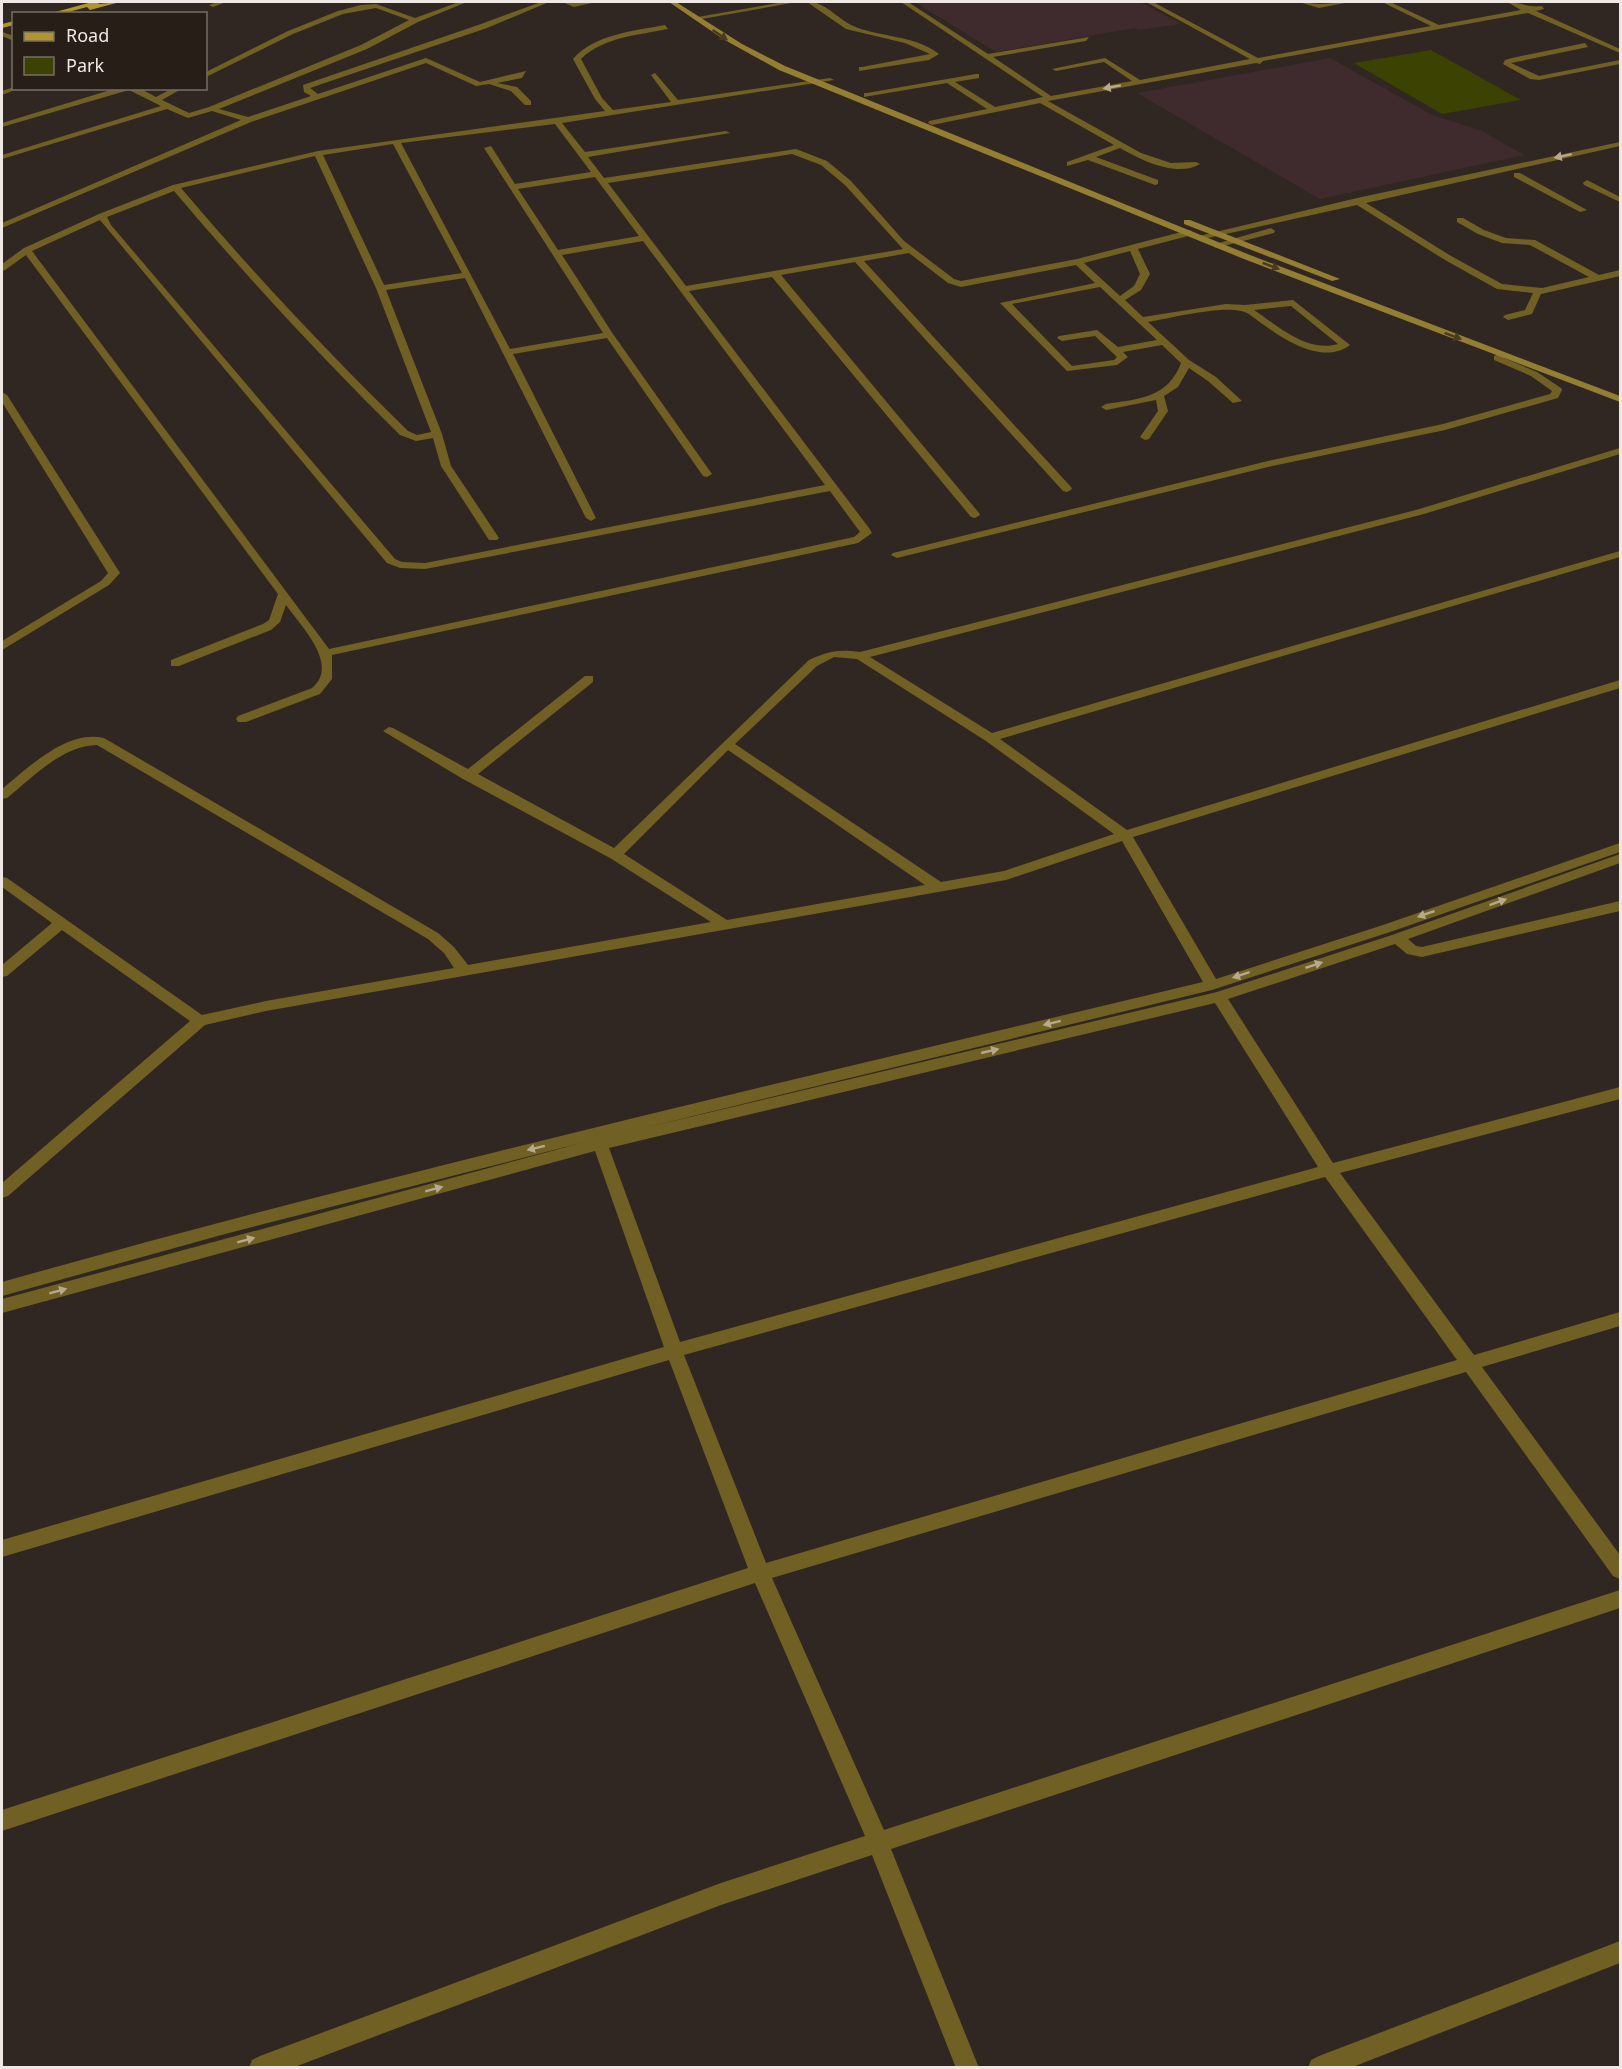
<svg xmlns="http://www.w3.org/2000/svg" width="1622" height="2069" font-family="'Noto Sans',sans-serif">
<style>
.education{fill:#3f2b2d}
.green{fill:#3c4201}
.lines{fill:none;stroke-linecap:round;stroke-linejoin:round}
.street{fill:#716023;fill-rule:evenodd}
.secondary{fill:#947e31;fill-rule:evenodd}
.primary{fill:#b2952a;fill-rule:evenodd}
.oneway{fill:#483b20}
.oneway2{fill:#b6aa8d}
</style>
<rect width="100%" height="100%" fill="#312722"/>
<g class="education">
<path d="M915,2H1140L1181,24L1139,30L1135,28L996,52Z"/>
<path d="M1330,58L1432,115L1482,131L1524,155L1320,199L1137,93Z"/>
</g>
<path class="green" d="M1431,50L1521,100L1442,114L1354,63Z"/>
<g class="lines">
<g class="street">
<path d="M217,2H226L213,7L209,5Z"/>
<path d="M459,2H467L418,22L367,49L219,109L248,117L311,96L304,92L303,85L481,24L541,2H549L487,28L310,88L318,94L426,58L480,82L526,71L522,78L497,83L517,87L531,101V105H525L511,91L489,84L476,86L426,63L251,122L2,228V223L241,120L212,111L188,118L167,109L2,159V155L161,106L129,90L2,127V123L117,88H139L156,97L173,88H183L162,100L189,113L209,107L361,45L409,20L376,8L343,14L293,34L206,77V72L288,31L338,11L361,5L376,4L415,18Z"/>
<path d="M562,2H596L574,7Z"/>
<path d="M784,2H797L696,20L692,18Z"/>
<path d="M807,2C822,0 837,18 851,25C879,38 913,34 939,54L929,60L859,71V67H862L930,54L905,43L846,29Z"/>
<path d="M901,2H908L988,54L1089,37L1086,41L993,57L1051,96L1132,81L1104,62L1056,71L1052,69L1105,58L1140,80L1250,59L1146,2H1153L1258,58L1431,26L1382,2H1390L1439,25L1521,10L1507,2C1520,2 1528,8 1542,6L1544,9L1536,11L1620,49V53L1528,13L1263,61L1260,64L1256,63L1048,101L1141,153L1171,163L1196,162L1200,164C1177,178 1141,160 1120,148L1096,157L1158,180V184L1155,185L1088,160L1067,166V162L1114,145L1040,103L932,125L928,123L929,121L987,109L947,83L864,97V93H867L976,74H979V78L955,82L995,107L1043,97Z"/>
<path d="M1299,2L1319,4L1350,2L1319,8Z"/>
<path d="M665,25L668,29C639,35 603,37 581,59L602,98L613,110L671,102L651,75L655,73L678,100L830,78L834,80L562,123L585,152L726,131L730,133L588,157L604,178L796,149L827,161L851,181L904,241L954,279L961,281L1077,259L1189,230L1192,231V235L1138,249L1150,274L1141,290L1125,300L1143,317L1226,304L1245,305L1293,300L1350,345C1324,365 1286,341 1264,325C1257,321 1249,312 1241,311C1218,306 1172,318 1148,322L1189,360L1216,377L1242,401L1233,403L1208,381L1189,368L1178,387L1164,396L1168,411L1149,439L1145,440L1140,437L1158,411L1156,400L1106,410L1101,407L1106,404C1139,399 1168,398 1181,363L1162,345L1123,352L1128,357L1117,365L1067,371L1000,303L1095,283L1076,265L961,287L948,283L909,253L864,261L1071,487L1072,489L1067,492L1063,491L855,262L781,275L979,513L980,515L975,518L971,517L772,277L689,291L869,528L872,533L858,543L332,655V679L320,694L246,722H238L236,719L238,716L312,688C340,665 301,626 286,605L280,622L271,630L179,666H171V660L263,624L269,620L278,594L26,255L5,270L2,271V264L24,248L99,214L173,185L318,151L605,111L595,99L573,59C595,34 634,31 665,25ZM555,124L591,172L515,184L491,146L484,148L603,333L510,349L401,143ZM393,144L462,273L384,285L323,155ZM792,154L821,165L845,185L903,249L686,286L608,183ZM315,156L376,288L431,432L417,435L408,431C328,353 253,273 181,188ZM595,177L639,236L558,250L518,189ZM174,191C246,276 321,357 400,435L416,441L433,438L441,466L489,540H497L499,538L451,466L442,434L386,290L465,278L586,518L591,521L596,518L513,354L607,338L703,476L707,477L712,474L613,334L562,255L643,241L825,485L425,563L402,562L395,559L111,225L107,217ZM100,220L387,563L400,568L425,569L830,491L860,532L854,537L329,649L32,251ZM1130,251L1140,274L1134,286L1120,296L1084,263ZM1100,287L1157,340L1118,347L1097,330L1059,336L1057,338L1062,341L1095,336L1117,357L1114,360L1072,366L1012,304ZM1291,306L1338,344C1307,353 1278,326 1254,310Z"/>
<path d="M2,32L14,36V41L2,36Z"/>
<path d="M1585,43L1588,47L1511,63L1539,76L1620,60V64L1539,80L1530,79L1503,64L1505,60L1512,58Z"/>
<path d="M14,87L20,88L2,95V91Z"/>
<path d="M1620,142V146L1366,203L1451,256L1502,284L1542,288L1589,277L1530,245L1502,243L1478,234L1457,222V218H1463L1484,230L1506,238L1535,240L1599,275L1620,270V276L1541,294L1532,314L1508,320L1503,317L1505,315L1525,310L1533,293L1497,289L1445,260L1357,205L1199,240L1195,237L1357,198Z"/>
<path d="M1514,173H1520L1587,210L1580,212L1514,177Z"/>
<path d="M1587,180L1620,197V202L1584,185L1583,183Z"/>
<path d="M1271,228L1275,231L1274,233L1216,248L1212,245Z"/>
<path d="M1502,352L1507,355L1504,358L1537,372L1561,388L1562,390L1558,398L1445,430L1268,467L897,558L891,555L893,553L1268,461L1443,424L1550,394L1552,391L1531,376L1494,360V356Z"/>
<path d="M2,392L7,395L120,573L109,585L2,650V641L101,581L108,573L2,402Z"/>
<path d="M1620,448V454L1424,514L870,657L992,733L1620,551V557L1000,739L1127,830L1620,680V688L1133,837L1216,979L1383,925L1620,843V852L1393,931L1212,990L644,1128L1217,992L1392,935L1620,854V863L1408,939L1416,946L1422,947L1620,901V911L1422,957L1407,954L1395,944L1228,999L1333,1163L1620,1087V1099L1340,1173L1474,1355L1620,1312V1326L1482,1367L1620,1555V1579L1613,1576L1466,1372L772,1578L884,1830L1620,1590V1608L891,1849L979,2068H956L872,1855L721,1905L292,2068H249L252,2060L260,2056L721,1883L865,1836L755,1583L2,1831V1810L748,1568L669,1360L2,1557V1540L664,1347L595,1151L2,1313V1299L585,1142L225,1234L2,1296V1282C399,1170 802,1078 1203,982L1122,841L1006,880L266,1011L205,1025L8,1196L2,1198V1183L190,1021L62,930L7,976L2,977V965L52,923L2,887V877L7,878L202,1015L266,1001L454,968L444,953L428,939L97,745C63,745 32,778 7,798L2,799V789C28,768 67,729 104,738L438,933L454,947L468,965L711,922L610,858L463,779L383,731L389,727L393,728L468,769L585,676H593V682L478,774L614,848L809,660C828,651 839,649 860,652L1416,510ZM834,657L857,659L986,741L1114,834L1004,871L941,882L735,744L817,666ZM728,750L925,885L727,920L624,854ZM1215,1003L1318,1167L680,1342L609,1148ZM1325,1177L1457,1360L766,1563L684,1355Z"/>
<path d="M1620,1941V1963L1350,2068H1308L1311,2060L1319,2056Z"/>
</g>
<g class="secondary">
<path d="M669,2H676L742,44L785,66L1250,255L1620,396V402L1244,259L779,70L723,39Z"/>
<path d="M1184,220H1190L1340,279L1332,281L1184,224Z"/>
</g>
<g class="primary">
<path d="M92,2H101L98,4L120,2L90,10L87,7L61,14H48Z"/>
<path d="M14,21V25L2,28V24Z"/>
</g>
</g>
<defs><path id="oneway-solid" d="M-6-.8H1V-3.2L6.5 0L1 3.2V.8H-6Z" transform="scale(1.5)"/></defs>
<g class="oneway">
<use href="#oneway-solid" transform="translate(720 35) rotate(34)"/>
<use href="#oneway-solid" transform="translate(1271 266) rotate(21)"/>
<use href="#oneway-solid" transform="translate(1453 336) rotate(21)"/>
</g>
<g class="oneway2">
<use href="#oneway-solid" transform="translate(1112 87) rotate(170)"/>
<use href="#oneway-solid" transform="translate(1563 156) rotate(168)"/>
<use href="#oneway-solid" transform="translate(1498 902) rotate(-20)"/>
<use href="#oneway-solid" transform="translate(1426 914) rotate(161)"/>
<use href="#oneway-solid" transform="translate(1314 965) rotate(-18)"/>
<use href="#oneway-solid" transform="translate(1241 975) rotate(162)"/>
<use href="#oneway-solid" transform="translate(1052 1023) rotate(166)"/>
<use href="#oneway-solid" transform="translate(990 1051) rotate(-13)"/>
<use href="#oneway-solid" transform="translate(536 1148) rotate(166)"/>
<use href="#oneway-solid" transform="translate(434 1189) rotate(-15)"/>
<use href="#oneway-solid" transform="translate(246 1240) rotate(-15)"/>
<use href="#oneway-solid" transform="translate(58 1291) rotate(-15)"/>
</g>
<rect width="1622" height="2069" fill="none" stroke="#eee7e3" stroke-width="6"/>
<rect x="12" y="12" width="195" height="78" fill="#271e18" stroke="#776e69" stroke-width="1.5"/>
<rect x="24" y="32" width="30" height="9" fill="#b2952a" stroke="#776e69" stroke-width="1.5"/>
<text x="66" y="42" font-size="18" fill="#eee7e3">Road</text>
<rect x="24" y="57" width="30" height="18" fill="#3c4201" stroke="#776e69" stroke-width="1.5"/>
<text x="66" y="72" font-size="18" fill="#eee7e3">Park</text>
</svg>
